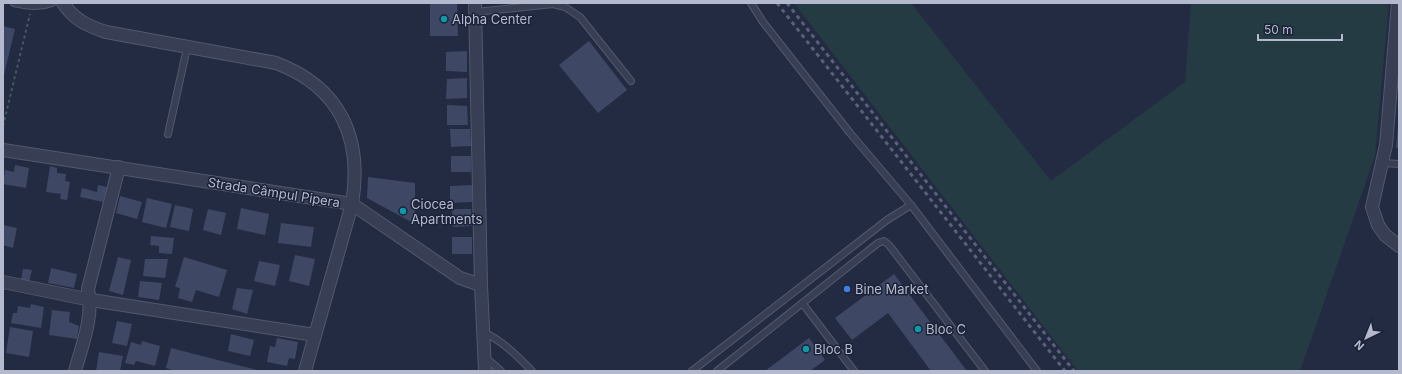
<svg xmlns="http://www.w3.org/2000/svg" width="1402" height="374" font-family="Inter,sans-serif">
<style>
.green{fill:#253b44}
.building{fill:#3e4764}
.lines{fill:none;stroke-linecap:round;stroke-linejoin:round}
.service-casing{stroke:#52596d;stroke-width:8}
.minor-casing{stroke:#52596d;stroke-width:14}
.path{stroke:#435861;stroke-width:2;stroke-dasharray:3 3;stroke-linecap:butt}
.service{stroke:#383e53;stroke-width:6}
.minor{stroke:#383e53;stroke-width:12}
.rail{stroke:#59617a;stroke-width:3;stroke-dasharray:4 4;stroke-linecap:butt}
.culture-dot{fill:#0f9aa8;stroke:#1c2338;stroke-width:1.5}
.shop-dot{fill:#3f7fe0;stroke:#1c2338;stroke-width:1.5}
.labels{text-anchor:middle;stroke-width:3;stroke-linejoin:round;paint-order:stroke}
.poi-label{font-size:13px;fill:#b4b9cd;stroke:#1c2338;text-anchor:start}
.street-label{font-size:13px;fill:#b4b9cd;stroke:#1c2338}
</style>
<rect width="100%" height="100%" fill="#232b43"/>
<path class="green" d="M794,3H911L1051,181L1185,82L1191,3H1389L1375,156L1300,371H1078Z"/>
<g class="building">
<path d="M430,3H457L458,36H430Z"/>
<path d="M3,26L15,29L4,75H3Z"/>
<path d="M589,41L627,90L598,113L559,65Z"/>
<path d="M467,51V72L446,71V52Z"/>
<path d="M467,78V98L446,99L447,79Z"/>
<path d="M447,105L467,106L468,125H447Z"/>
<path d="M1398,126H1399V148H1396Z"/>
<path d="M450,129H470L471,146L451,147Z"/>
<rect x="451" y="156" width="20" height="16"/>
<path d="M15,165L29,168L26,188L3,184L5,170L14,172Z"/>
<path d="M50,166L57,168V173L66,174L65,181L70,182L67,200L60,199L61,194L46,192Z"/>
<path d="M368,177L415,183V224L367,198Z"/>
<path d="M98,185L107,187L103,202L80,197L82,188L97,192Z"/>
<path d="M472,185V202L450,203V186Z"/>
<path d="M120,196L142,202L137,219L116,213Z"/>
<path d="M147,198L172,204L166,228L142,222Z"/>
<path d="M175,205L193,209L189,231L170,227Z"/>
<path d="M241,208L269,214L265,235L237,229Z"/>
<path d="M208,209L226,213L221,235L203,230Z"/>
<path d="M452,209H471L472,226L453,227Z"/>
<path d="M281,223L314,227L311,247L278,243Z"/>
<path d="M3,225L17,228L13,248L3,245Z"/>
<path d="M151,236L174,238L172,254L159,253V246L150,245Z"/>
<rect x="452" y="237" width="20" height="17"/>
<path d="M295,255L315,259L309,286L289,281Z"/>
<path d="M118,257L131,260L123,295L109,291Z"/>
<path d="M184,257L227,270L219,297L196,290L192,302L178,298L180,288L175,287Z"/>
<path d="M145,259H168L165,278L143,276Z"/>
<path d="M259,261L280,265L275,286L254,281Z"/>
<path d="M51,268L77,274L74,288L48,283Z"/>
<path d="M23,269L32,270L29,282L21,280Z"/>
<path d="M894,274L967,371H931L888,313L852,340L835,318Z"/>
<path d="M140,281L162,283L159,300L138,297Z"/>
<path d="M237,288L253,290L247,314L232,309Z"/>
<path d="M31,304L44,307L41,328L11,323L13,313H17L18,306L30,308Z"/>
<path d="M52,310L70,312L69,322L79,326L77,339L49,335Z"/>
<path d="M117,321L132,324L127,346L112,343Z"/>
<path d="M10,327L33,331L29,357L6,353Z"/>
<path d="M231,334L254,340L250,356L228,351Z"/>
<path d="M277,338L298,342L295,359L289,358L287,366L267,362L270,346L275,347Z"/>
<path d="M809,338L825,360L810,371H765Z"/>
<path d="M142,341L160,346L155,366L136,361L134,365L125,363L131,342L141,345Z"/>
<path d="M171,348L257,370V371H175L166,368Z"/>
<path d="M99,352L123,356L120,371H96Z"/>
</g>
<g class="lines">
<defs>
<g id="service">
<path d="M14,3C28,6 39,8 52,3"/>
<path d="M751,3L763,22L850,133L911,205L1037,371"/>
<path d="M475,12L553,4L565,7L580,17L631,81"/>
<path d="M168,134L187,48"/>
<path d="M1383,163L1399,164"/>
<path d="M803,304L854,371"/>
<path d="M483,332C503,341 516,355 532,371"/>
<path d="M485,357L501,371"/>
<path d="M692,371L887,220L911,205"/>
<path d="M717,371L878,243L884,241L889,245L985,371"/>
</g>
<g id="minor">
<path d="M63,3C74,20 88,26 106,32L276,63C340,87 363,138 352,204L305,371"/>
<path d="M475,3L481,285L485,371"/>
<path d="M1398,3L1386,145L1372,207L1378,225L1385,235L1399,246"/>
<path d="M3,150L352,204L460,278L481,285"/>
<path d="M3,282L91,300L315,335"/>
<path d="M75,371C82,345 94,317 88,289L119,167"/>
</g>
</defs>
<use href="#service" class="service-casing"/>
<use href="#minor" class="minor-casing"/>
<path class="path" d="M3,126L30,14"/>
<use href="#service" class="service"/>
<use href="#minor" class="minor"/>
<g class="rail">
<path d="M777,3L1065,371"/>
<path d="M787,3L1074,371"/>
</g>
</g>
<g class="culture-dot">
<circle cx="444" cy="19" r="4"/>
<circle cx="403" cy="211" r="4"/>
<circle cx="918" cy="329" r="4"/>
<circle cx="806" cy="349" r="4"/>
</g>
<circle class="shop-dot" cx="847" cy="289" r="4"/>
<g class="labels">
<g class="poi-label">
<text x="452" y="24">Alpha Center</text>
<text x="411" y="209">Ciocea<tspan x="411" dy="15">Apartments</tspan></text>
<text x="855" y="294">Bine Market</text>
<text x="926" y="334">Bloc C</text>
<text x="814" y="354">Bloc B</text>
</g>
<g class="street-label">
<text transform="translate(274 192) rotate(9)" y="5">Strada Câmpul Pipera</text>
</g>
</g>
<rect width="1402" height="374" fill="none" stroke="#b4b9cd" stroke-width="8"/>
<g transform="translate(1366 338) rotate(223)" stroke="#1c2338" stroke-width="3" paint-order="stroke">
<path d="M0-3L7 15L0 10L-7 15Z" fill="#b4b9cd"/>
<text y="-6" font-size="11" font-weight="bold" text-anchor="middle" fill="#b4b9cd">N</text>
</g>
<path d="M1258 34v6h84v-6" fill="none" stroke="#b4b9cd" stroke-width="2"/>
<text x="1264" y="34" font-size="12" fill="#b4b9cd" stroke="#1c2338" stroke-width="3" paint-order="stroke">50 m</text>
</svg>
